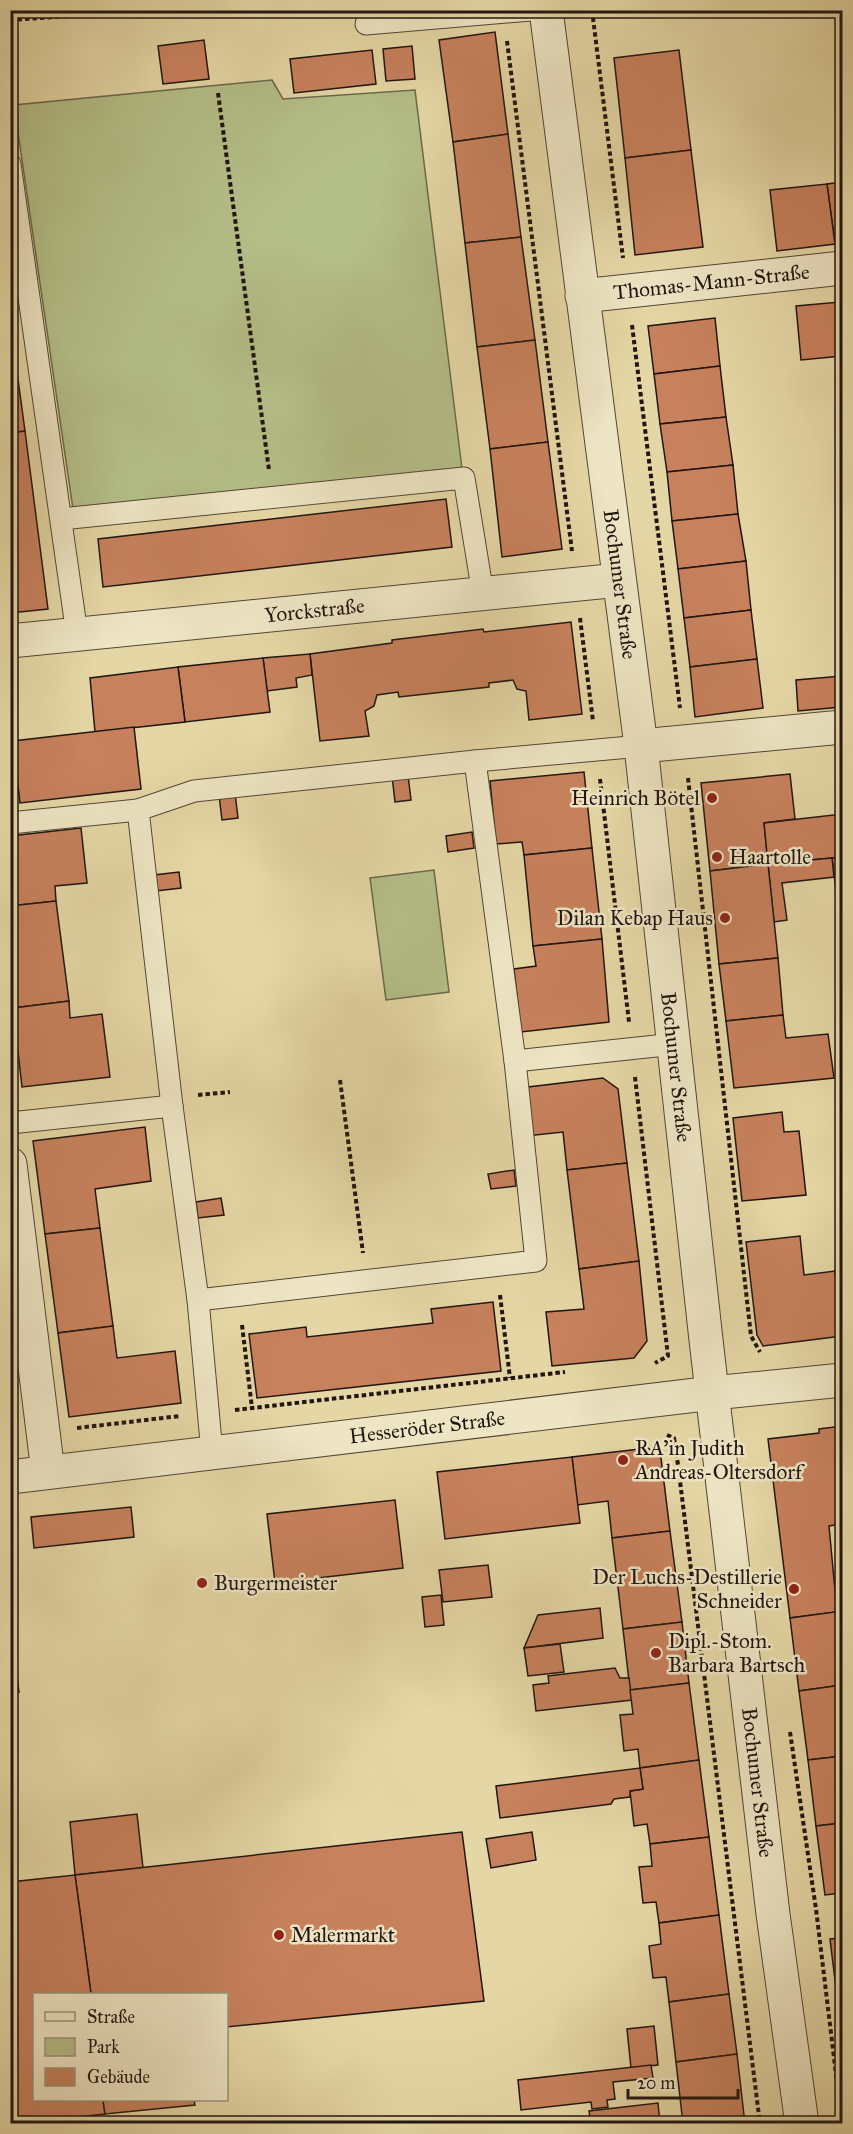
<svg xmlns="http://www.w3.org/2000/svg" width="853" height="2134" font-family="'IM FELL Great Primer',serif">
<style>
.green{fill:#b4be87;stroke:#6a6a4c;stroke-width:1.5}
.building{fill:#c7815d;stroke:#211510;stroke-width:1.5}
.lines{fill:none;stroke-linecap:round;stroke-linejoin:round}
.service-casing{stroke:#524635;stroke-width:23}
.minor-casing{stroke:#524635;stroke-width:35}
.path{stroke:#211510;stroke-width:4;stroke-dasharray:4.5 3;stroke-linecap:butt}
.service{stroke:#eee5c4;stroke-width:21}
.minor{stroke:#eee5c4;stroke-width:33}
.poi-dot{fill:#8f2418;stroke:#eee5c4;stroke-width:2}
.labels{text-anchor:middle;stroke-width:5;stroke-linejoin:round;paint-order:stroke}
.street-label{font-size:21px;fill:#211510;stroke:#eee5c4}
.poi-label{font-size:21px;fill:#211510;stroke:#eee5c4;text-anchor:start}
</style>
<rect width="100%" height="100%" fill="#e5d7a5"/>
<filter id="stains"><feTurbulence type="fractalNoise" baseFrequency=".00333" numOctaves="4"/><feColorMatrix values="0 0 0 0 .2 0 0 0 0 .09 0 0 0 0 .02 0 0 0 .5 -.17"/></filter>
<radialGradient id="worn" r=".72"><stop offset=".6" stop-color="#630" stop-opacity="0"/><stop offset="1" stop-color="#630" stop-opacity=".3"/></radialGradient>
<g class="green">
<path d="M272,80L283,99L415,90L462,469L73,509L14,105Z"/>
<path d="M434,870L449,992L386,1000L370,878Z"/>
</g>
<g class="building">
<path d="M495,32L508,134L453,142L439,40Z"/>
<path d="M204,40L209,79L163,84L158,46Z"/>
<path d="M412,46L415,79L386,81L383,49Z"/>
<path d="M372,50L376,84L294,93L290,59Z"/>
<path d="M679,50L691,150L625,158L614,58Z"/>
<path d="M508,134L521,237L465,243L453,142Z"/>
<path d="M691,150L703,247L635,255L625,158Z"/>
<path d="M842,182V243L835,244L827,184Z"/>
<path d="M827,184L835,244L777,251L770,190Z"/>
<path d="M521,237L535,340L477,347L465,243Z"/>
<path d="M840,302L842,356L801,360L796,306Z"/>
<path d="M715,318L720,366L654,374L648,326Z"/>
<path d="M10,320L25,431L10,433Z"/>
<path d="M535,340L548,442L490,449L477,347Z"/>
<path d="M720,366L726,417L660,424L654,374Z"/>
<path d="M726,417L733,465L667,472L660,424Z"/>
<path d="M25,431L48,609L10,613V433Z"/>
<path d="M548,442L562,549L502,557L490,449Z"/>
<path d="M733,465L738,514L672,521L667,472Z"/>
<path d="M446,499L452,547L103,587L98,539Z"/>
<path d="M738,514L746,561L678,569L672,521Z"/>
<path d="M746,561L751,610L684,618L678,569Z"/>
<path d="M751,610L757,659L690,667L684,618Z"/>
<path d="M571,622L582,714L529,720L526,691L517,689L513,680L489,683V687L399,697L398,692L377,695L374,706L365,711L369,736L320,741L310,654L392,643V640L483,629L484,632Z"/>
<path d="M310,654L312,675L296,678L297,687L267,691L263,658Z"/>
<path d="M263,658L270,712L185,722L178,667Z"/>
<path d="M757,659L763,708L695,717L690,667Z"/>
<path d="M178,667L185,722L95,732L90,678Z"/>
<path d="M842,676V707L798,711L796,680Z"/>
<path d="M134,727L141,789L20,803L13,741Z"/>
<path d="M584,772L592,848L524,855L522,842L496,844L490,781Z"/>
<path d="M790,774L795,819L764,823L768,864L710,871L701,783Z"/>
<path d="M408,775L411,800L395,802L392,776Z"/>
<path d="M235,793L238,818L222,820L219,795Z"/>
<path d="M842,814V857L768,864L764,823Z"/>
<path d="M81,828L87,883L55,886L56,901L10,906V836Z"/>
<path d="M472,832L474,848L448,852L446,836Z"/>
<path d="M592,848L602,939L533,946L524,855Z"/>
<path d="M842,857V940L832,858Z"/>
<path d="M832,858L834,877L782,883L787,920L774,922L768,864Z"/>
<path d="M768,864L778,958L719,964L710,871Z"/>
<path d="M179,872L181,888L156,891L154,875Z"/>
<path d="M56,901L69,1001L13,1008L10,990V906Z"/>
<path d="M602,939L609,1022L521,1032L514,969L536,966L533,946Z"/>
<path d="M778,958L783,1015L726,1021L719,964Z"/>
<path d="M69,1001L70,1018L102,1014L110,1077L22,1087L13,1008Z"/>
<path d="M783,1015L786,1038L828,1034L834,1078L734,1088L726,1021Z"/>
<path d="M603,1078L618,1089L627,1163L567,1170L563,1132L526,1136L520,1088Z"/>
<path d="M782,1112L784,1132L799,1131L806,1195L742,1201L733,1118Z"/>
<path d="M145,1127L151,1181L95,1189L100,1228L45,1234L33,1141Z"/>
<path d="M627,1163L639,1261L579,1269L567,1170Z"/>
<path d="M514,1170L516,1186L491,1189L488,1174Z"/>
<path d="M221,1198L224,1215L198,1218L196,1202Z"/>
<path d="M100,1228L113,1326L58,1333L45,1234Z"/>
<path d="M800,1236L804,1275L835,1271L842,1336L763,1346L757,1335L746,1242Z"/>
<path d="M639,1261L647,1341L634,1358L552,1366L546,1312L584,1309L579,1269Z"/>
<path d="M842,1270V1336L835,1271Z"/>
<path d="M493,1302L501,1371L257,1398L249,1334L306,1327L307,1337L433,1323L431,1309Z"/>
<path d="M113,1326L117,1358L175,1351L181,1403L69,1417L58,1333Z"/>
<path d="M842,1426V1524L829,1526L837,1612L790,1618L768,1439L819,1433V1429Z"/>
<path d="M648,1448L661,1458L670,1531L612,1538L608,1501L577,1505L572,1457Z"/>
<path d="M572,1457L580,1523L445,1539L437,1472Z"/>
<path d="M395,1500L403,1568L275,1583L267,1514Z"/>
<path d="M131,1507L134,1537L34,1548L31,1517Z"/>
<path d="M670,1531L682,1622L623,1629L612,1538Z"/>
<path d="M488,1565L492,1597L443,1602L439,1570Z"/>
<path d="M441,1595L444,1625L425,1627L422,1597Z"/>
<path d="M600,1608L603,1638L524,1648L538,1615Z"/>
<path d="M842,1611V1685L799,1691L790,1618Z"/>
<path d="M10,1622L19,1692L10,1693Z"/>
<path d="M682,1622L689,1683L630,1690L623,1629Z"/>
<path d="M560,1644L564,1672L528,1676L524,1648Z"/>
<path d="M615,1668L620,1678H629L632,1700L536,1711L533,1685L549,1683L548,1676Z"/>
<path d="M689,1683L699,1760L640,1768L638,1749L624,1751L620,1715L633,1714L630,1690Z"/>
<path d="M842,1685V1756L808,1760L799,1691Z"/>
<path d="M842,1756V1823L816,1826L808,1760Z"/>
<path d="M699,1760L709,1837L650,1844L647,1824L634,1826L630,1791L643,1789L640,1768Z"/>
<path d="M640,1768L643,1789L630,1791V1797L614,1799L611,1804L500,1818L496,1786Z"/>
<path d="M137,1814L143,1868L75,1875L70,1822Z"/>
<path d="M842,1823V1893L825,1895L816,1826Z"/>
<path d="M462,1832L484,2001L226,2027V1994H91L75,1875Z"/>
<path d="M532,1832L536,1860L491,1868L486,1839Z"/>
<path d="M709,1837L719,1915L659,1923L656,1902L643,1903L639,1867L652,1866L650,1844Z"/>
<path d="M75,1875L91,1994H34V2100H103L105,2114L10,2124V1882Z"/>
<path d="M719,1915L729,1994L669,2002L666,1977L653,1978L649,1946L661,1944L659,1923Z"/>
<path d="M842,1938V2038L830,1939Z"/>
<path d="M729,1994L737,2054L676,2062L669,2002Z"/>
<path d="M654,2026L658,2065L631,2068L627,2029Z"/>
<path d="M737,2054L745,2124H683L676,2062Z"/>
<path d="M651,2065L653,2078L613,2082L615,2099L607,2100L608,2107L592,2109L591,2102L521,2110L518,2080Z"/>
<path d="M103,2100H194L195,2105L105,2114Z"/>
<path d="M658,2103L660,2124H591L589,2111Z"/>
</g>
<g class="lines">
<defs>
<g id="service">
<path d="M366,24L531,10"/>
<path d="M10,164L77,634"/>
<path d="M61,519L464,478L483,594"/>
<path d="M475,761L515,1061L536,1261L198,1300L172,1106L138,810L194,791Z"/>
<path d="M475,761L641,746"/>
<path d="M10,823L138,810"/>
<path d="M515,1061L675,1044"/>
<path d="M10,1123L172,1106"/>
<path d="M198,1300L212,1453"/>
</g>
<g id="minor">
<path id="s1" d="M546,10L641,746L706,1340L773,1914L802,2124"/>
<path id="s2" d="M582,296L842,268"/>
<path id="s3" d="M10,641L619,580"/>
<path d="M641,746L842,727"/>
<path d="M10,1164L48,1472"/>
<path id="s4" d="M10,1477L713,1393L842,1380"/>
</g>
</defs>
<use href="#service" class="service-casing"/>
<use href="#minor" class="minor-casing"/>
<g class="path">
<path d="M592,10L623,258"/>
<path d="M10,20L161,10"/>
<path d="M507,41L572,551"/>
<path d="M218,93L269,470"/>
<path d="M632,325L680,708"/>
<path d="M580,618L593,721"/>
<path d="M688,778L751,1336L760,1352"/>
<path d="M600,779L629,1022"/>
<path d="M635,1077L668,1356L655,1363"/>
<path d="M340,1080L363,1253"/>
<path d="M198,1095L230,1092"/>
<path d="M500,1295L510,1378"/>
<path d="M242,1325L252,1408"/>
<path d="M235,1410L565,1372"/>
<path d="M77,1428L180,1416"/>
<path d="M667,1435L674,1438L678,1465L760,2124"/>
<path d="M790,1732L816,1909L842,2124"/>
</g>
<use href="#service" class="service"/>
<use href="#minor" class="minor"/>
</g>
<g class="poi-dot">
<circle cx="712" cy="798" r="6"/>
<circle cx="717" cy="857" r="6"/>
<circle cx="725" cy="918" r="6"/>
<circle cx="623" cy="1460" r="6"/>
<circle cx="202" cy="1583" r="6"/>
<circle cx="794" cy="1589" r="6"/>
<circle cx="656" cy="1653" r="6"/>
<circle cx="279" cy="1935" r="6"/>
</g>
<g class="labels">
<g class="street-label">
<text dy="7" stroke="none"><textPath href="#s2" startOffset="130">Thomas-Mann-Straße</textPath></text>
<text dy="7" stroke="none"><textPath href="#s1" startOffset="579">Bochumer Straße</textPath></text>
<text dy="7" stroke="none"><textPath href="#s3" startOffset="306">Yorckstraße</textPath></text>
<text dy="7" stroke="none"><textPath href="#s1" startOffset="1065">Bochumer Straße</textPath></text>
<text dy="7" stroke="none"><textPath href="#s4" startOffset="420">Hesseröder Straße</textPath></text>
<text dy="7" stroke="none"><textPath href="#s1" startOffset="1785">Bochumer Straße</textPath></text>
</g>
<g class="poi-label">
<text x="700" y="805" text-anchor="end">Heinrich Bötel</text>
<text x="729" y="864">Haartolle</text>
<text x="713" y="925" text-anchor="end">Dilan Kebap Haus</text>
<text x="635" y="1455">RA'in Judith<tspan x="635" dy="24">Andreas-Oltersdorf</tspan></text>
<text x="782" y="1584" text-anchor="end">Der Luchs-Destillerie<tspan x="782" dy="24">Schneider</tspan></text>
<text x="214" y="1590">Burgermeister</text>
<text x="668" y="1648">Dipl.-Stom.<tspan x="668" dy="24">Barbara Bartsch</tspan></text>
<text x="291" y="1942">Malermarkt</text>
</g>
</g>
<rect width="853" height="2134" fill="none" stroke="#e5d7a5" stroke-width="36"/>
<rect x="12" y="12" width="829" height="2110" fill="none" stroke="#211510" stroke-width="3"/>
<rect x="18" y="18" width="817" height="2098" fill="none" stroke="#211510" stroke-width="1.5"/>
<rect x="33" y="1993" width="195" height="108" fill="#eee5c4" stroke="#9c927c" stroke-width="1.5"/>
<rect x="45" y="2012" width="30" height="9" fill="#eee5c4" stroke="#9c927c" stroke-width="1.5"/>
<text x="87" y="2023" font-size="18" fill="#211510">Straße</text>
<rect x="45" y="2038" width="30" height="18" fill="#b4be87" stroke="#9c927c" stroke-width="1.5"/>
<text x="87" y="2053" font-size="18" fill="#211510">Park</text>
<rect x="45" y="2068" width="30" height="18" fill="#c7815d" stroke="#9c927c" stroke-width="1.5"/>
<text x="87" y="2083" font-size="18" fill="#211510">Gebäude</text>
<path d="M628 2089v9h110v-9" fill="none" stroke="#211510" stroke-width="3"/>
<text x="637" y="2089" font-size="18" fill="#211510" stroke="#eee5c4" stroke-width="4.5" paint-order="stroke">20 m</text>
<rect width="100%" height="100%" filter="url(#stains)"/>
<rect width="100%" height="100%" fill="url(#worn)"/>
</svg>
